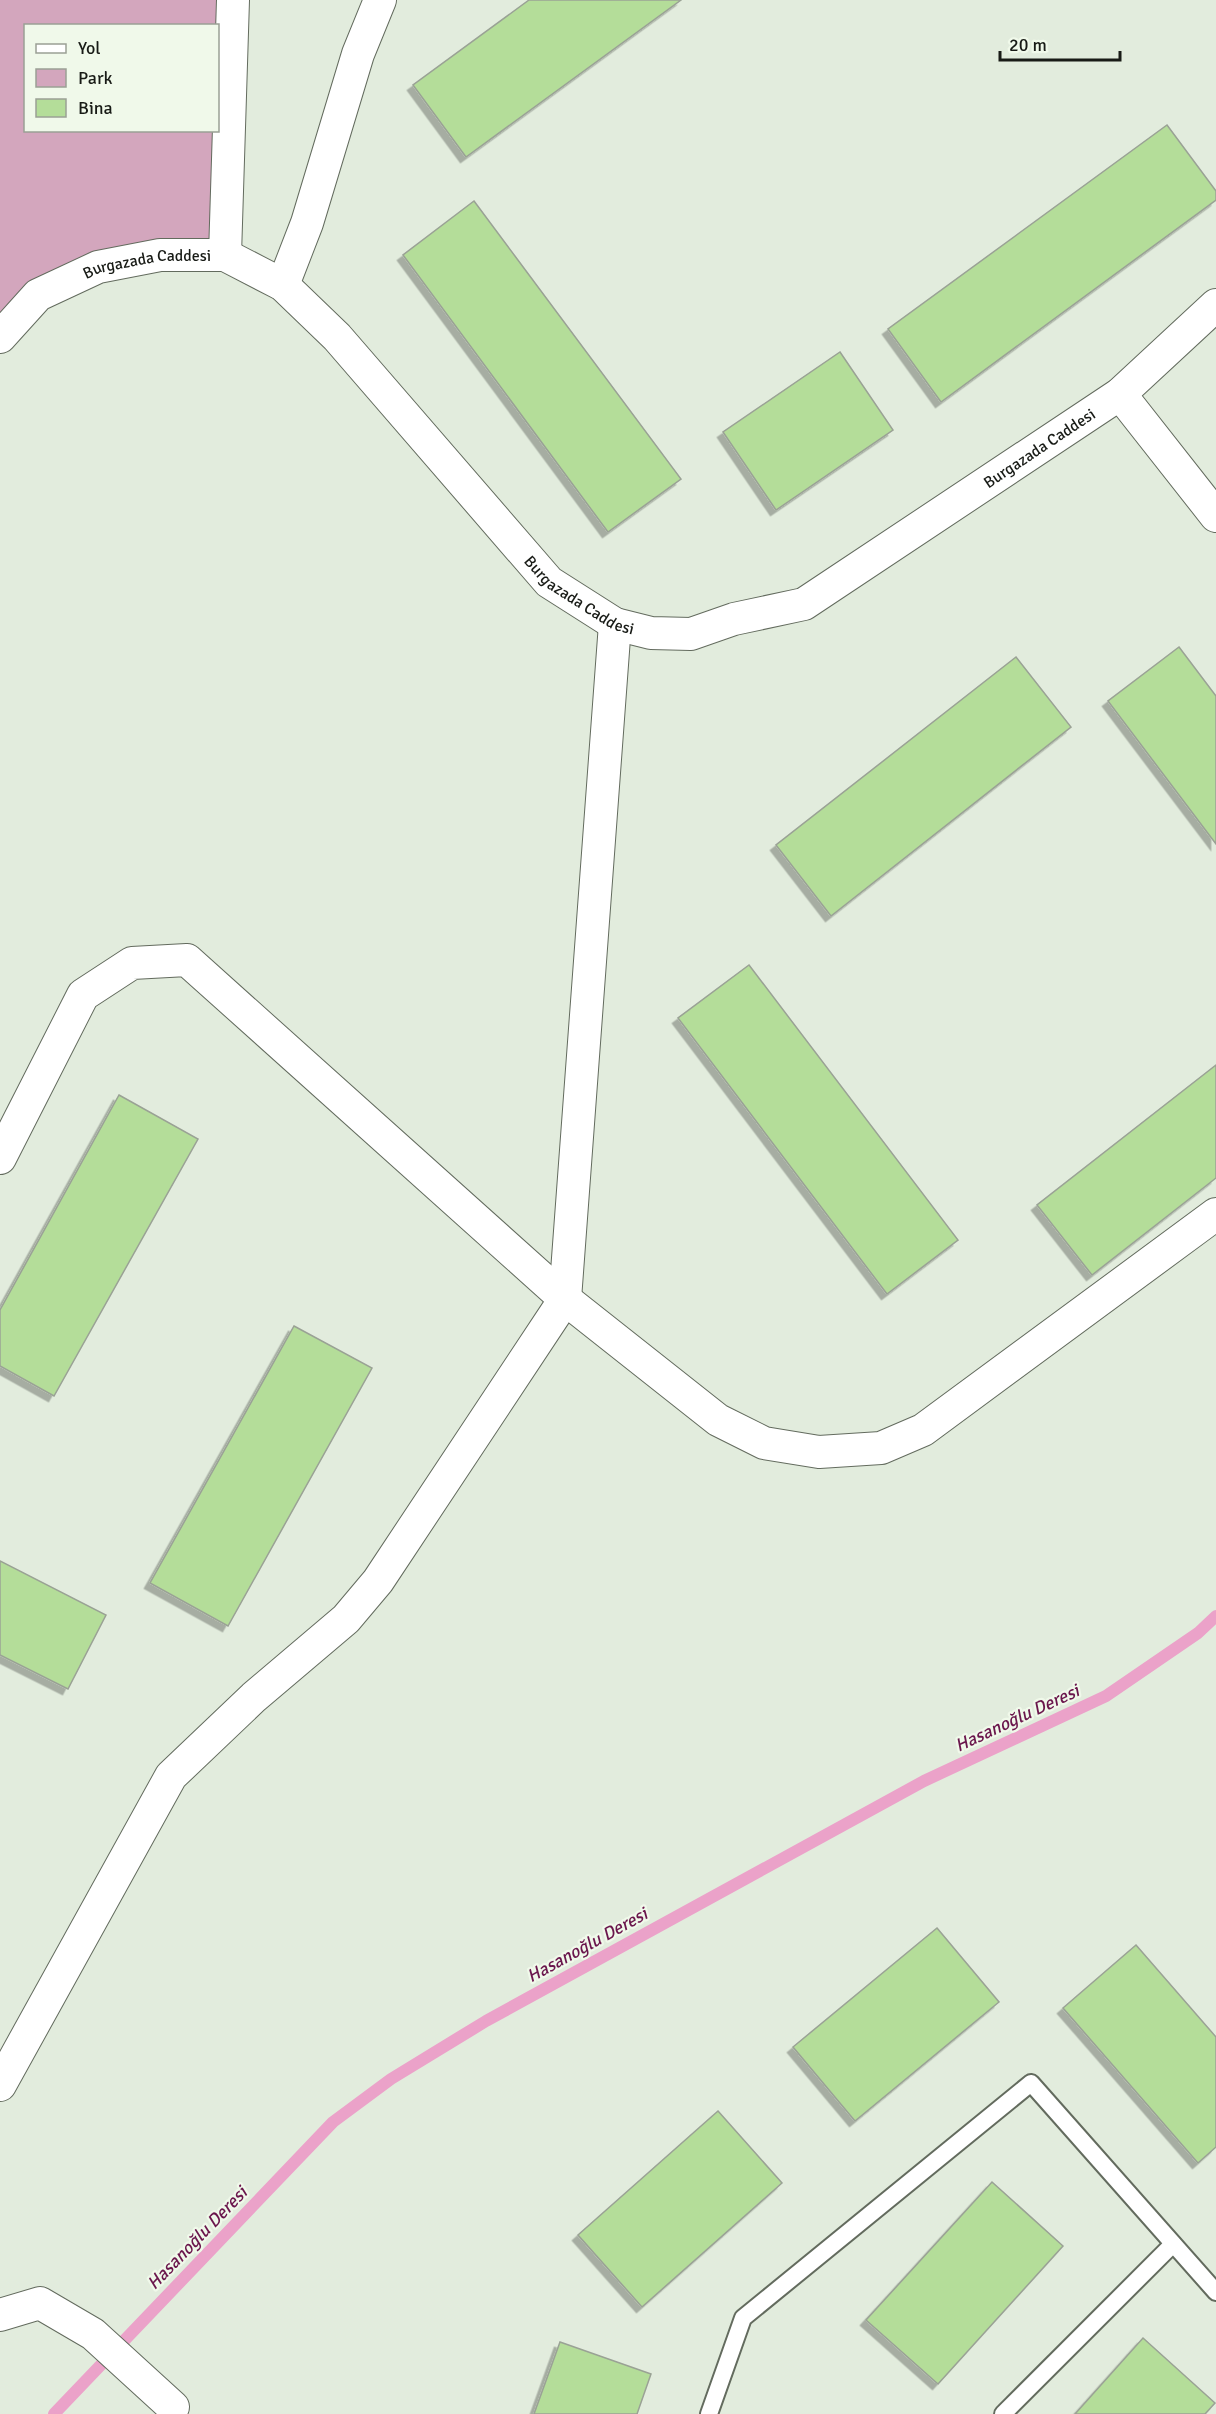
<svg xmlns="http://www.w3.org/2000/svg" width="1216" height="2414" font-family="Signika,sans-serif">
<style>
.green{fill:#d3a6bd;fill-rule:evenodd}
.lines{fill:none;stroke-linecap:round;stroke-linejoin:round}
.stream{stroke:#eba2c9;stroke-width:12}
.building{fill:#b4dd99;stroke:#9aa295;stroke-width:1.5;filter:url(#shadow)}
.service-casing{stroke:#636b5e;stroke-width:20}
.minor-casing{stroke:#636b5e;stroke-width:34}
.service{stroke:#fff;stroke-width:16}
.minor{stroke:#fff;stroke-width:32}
.labels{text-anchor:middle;stroke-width:4.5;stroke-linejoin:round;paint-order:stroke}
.street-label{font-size:16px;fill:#181b16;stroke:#f0f9ea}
.water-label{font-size:18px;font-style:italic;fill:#6a164c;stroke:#f0f9ea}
</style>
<defs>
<filter id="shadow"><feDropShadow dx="-5.5" dy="5.5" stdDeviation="0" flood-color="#0004"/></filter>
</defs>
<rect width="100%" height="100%" fill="#e2ecdd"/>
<path class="green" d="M0,0H233L225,255L98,267L0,337ZM26,26H218V130H26Z"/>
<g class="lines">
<path class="stream" d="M54,2414L333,2122L391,2079L486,2021L924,1781L1106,1696L1198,1633L1216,1616"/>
</g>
<g class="building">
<path d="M529,0H681L466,157L413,85Z"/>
<path d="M1167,125L1216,191V200L941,402L888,329Z"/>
<path d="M474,201L681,479L608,532L403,255Z"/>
<path d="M840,352L893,430L776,510L723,432Z"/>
<path d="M1179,647L1216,696V844L1108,701Z"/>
<path d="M1016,657L1071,727L831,916L776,845Z"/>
<path d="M749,965L958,1240L887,1294L678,1018Z"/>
<path d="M1216,1065V1178L1092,1275L1037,1205Z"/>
<path d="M119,1095L198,1139L54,1396L0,1366V1310Z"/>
<path d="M294,1326L372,1368L228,1626L150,1583Z"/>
<path d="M0,1561L106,1615L68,1689L0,1655Z"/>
<path d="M937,1928L999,2002L855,2121L793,2047Z"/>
<path d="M1136,1945L1216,2037V2147L1198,2163L1063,2008Z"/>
<path d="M718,2111L782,2183L642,2307L578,2235Z"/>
<path d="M992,2182L1063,2246L938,2384L866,2320Z"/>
<path d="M1143,2338L1215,2403L1205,2414H1075Z"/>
<path d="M560,2342L651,2374L637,2414H534Z"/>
</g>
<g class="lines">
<defs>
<g id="service">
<path d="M709,2414L743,2318L1031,2083L1216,2292"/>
<path d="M1003,2414L1173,2244"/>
</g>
<g id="minor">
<path d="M225,255L233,0"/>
<path d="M283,285L307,223L358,54L380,0"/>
<path id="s1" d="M0,337L38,295L98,267L160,255H225L283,285L337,337L549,582L615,624L651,633L691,634L734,619L804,604L1120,394L1216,305"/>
<path d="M1120,394L1216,516"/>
<path d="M0,1158L83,995L132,963L187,960L565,1299L718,1420L764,1443L819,1452L881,1448L923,1430L1216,1214"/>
<path d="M0,2085L171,1776L254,1697L346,1619L378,1581L565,1299L615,624"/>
<path d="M0,2315L40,2303L93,2334L173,2407"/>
</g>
</defs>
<use href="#service" class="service-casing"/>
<use href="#minor" class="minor-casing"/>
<use href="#service" class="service"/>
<use href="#minor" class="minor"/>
</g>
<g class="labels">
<g class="street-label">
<text dy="6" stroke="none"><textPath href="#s1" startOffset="172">Burgazada Caddesi</textPath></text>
<text dy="6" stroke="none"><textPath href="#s1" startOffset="1270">Burgazada Caddesi</textPath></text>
<text dy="6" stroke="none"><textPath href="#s1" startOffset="748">Burgazada Caddesi</textPath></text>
</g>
<g class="water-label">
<text transform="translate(1017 1718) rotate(-25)" y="6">Hasanoğlu Deresi</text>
<text transform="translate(587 1945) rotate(-29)" y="6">Hasanoğlu Deresi</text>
<text transform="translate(197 2238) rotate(-46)" y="6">Hasanoğlu Deresi</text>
</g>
</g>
<rect x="24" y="24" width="195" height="108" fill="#f0f9ea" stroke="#9aa095" stroke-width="1.5"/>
<rect x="36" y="44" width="30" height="9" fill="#ffffff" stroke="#9aa095" stroke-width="1.5"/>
<text x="78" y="54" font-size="18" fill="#181b16">Yol</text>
<rect x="36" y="69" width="30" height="18" fill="#d3a6bd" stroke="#9aa095" stroke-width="1.5"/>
<text x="78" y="84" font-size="18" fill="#181b16">Park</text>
<rect x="36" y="99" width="30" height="18" fill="#b4dd99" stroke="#9aa095" stroke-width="1.5"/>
<text x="78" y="114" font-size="18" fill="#181b16">Bina</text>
<path d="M1000 51v9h120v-9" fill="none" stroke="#181b16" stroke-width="3"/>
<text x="1009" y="51" font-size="18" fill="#181b16" stroke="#f0f9ea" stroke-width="4.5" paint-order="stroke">20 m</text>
</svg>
